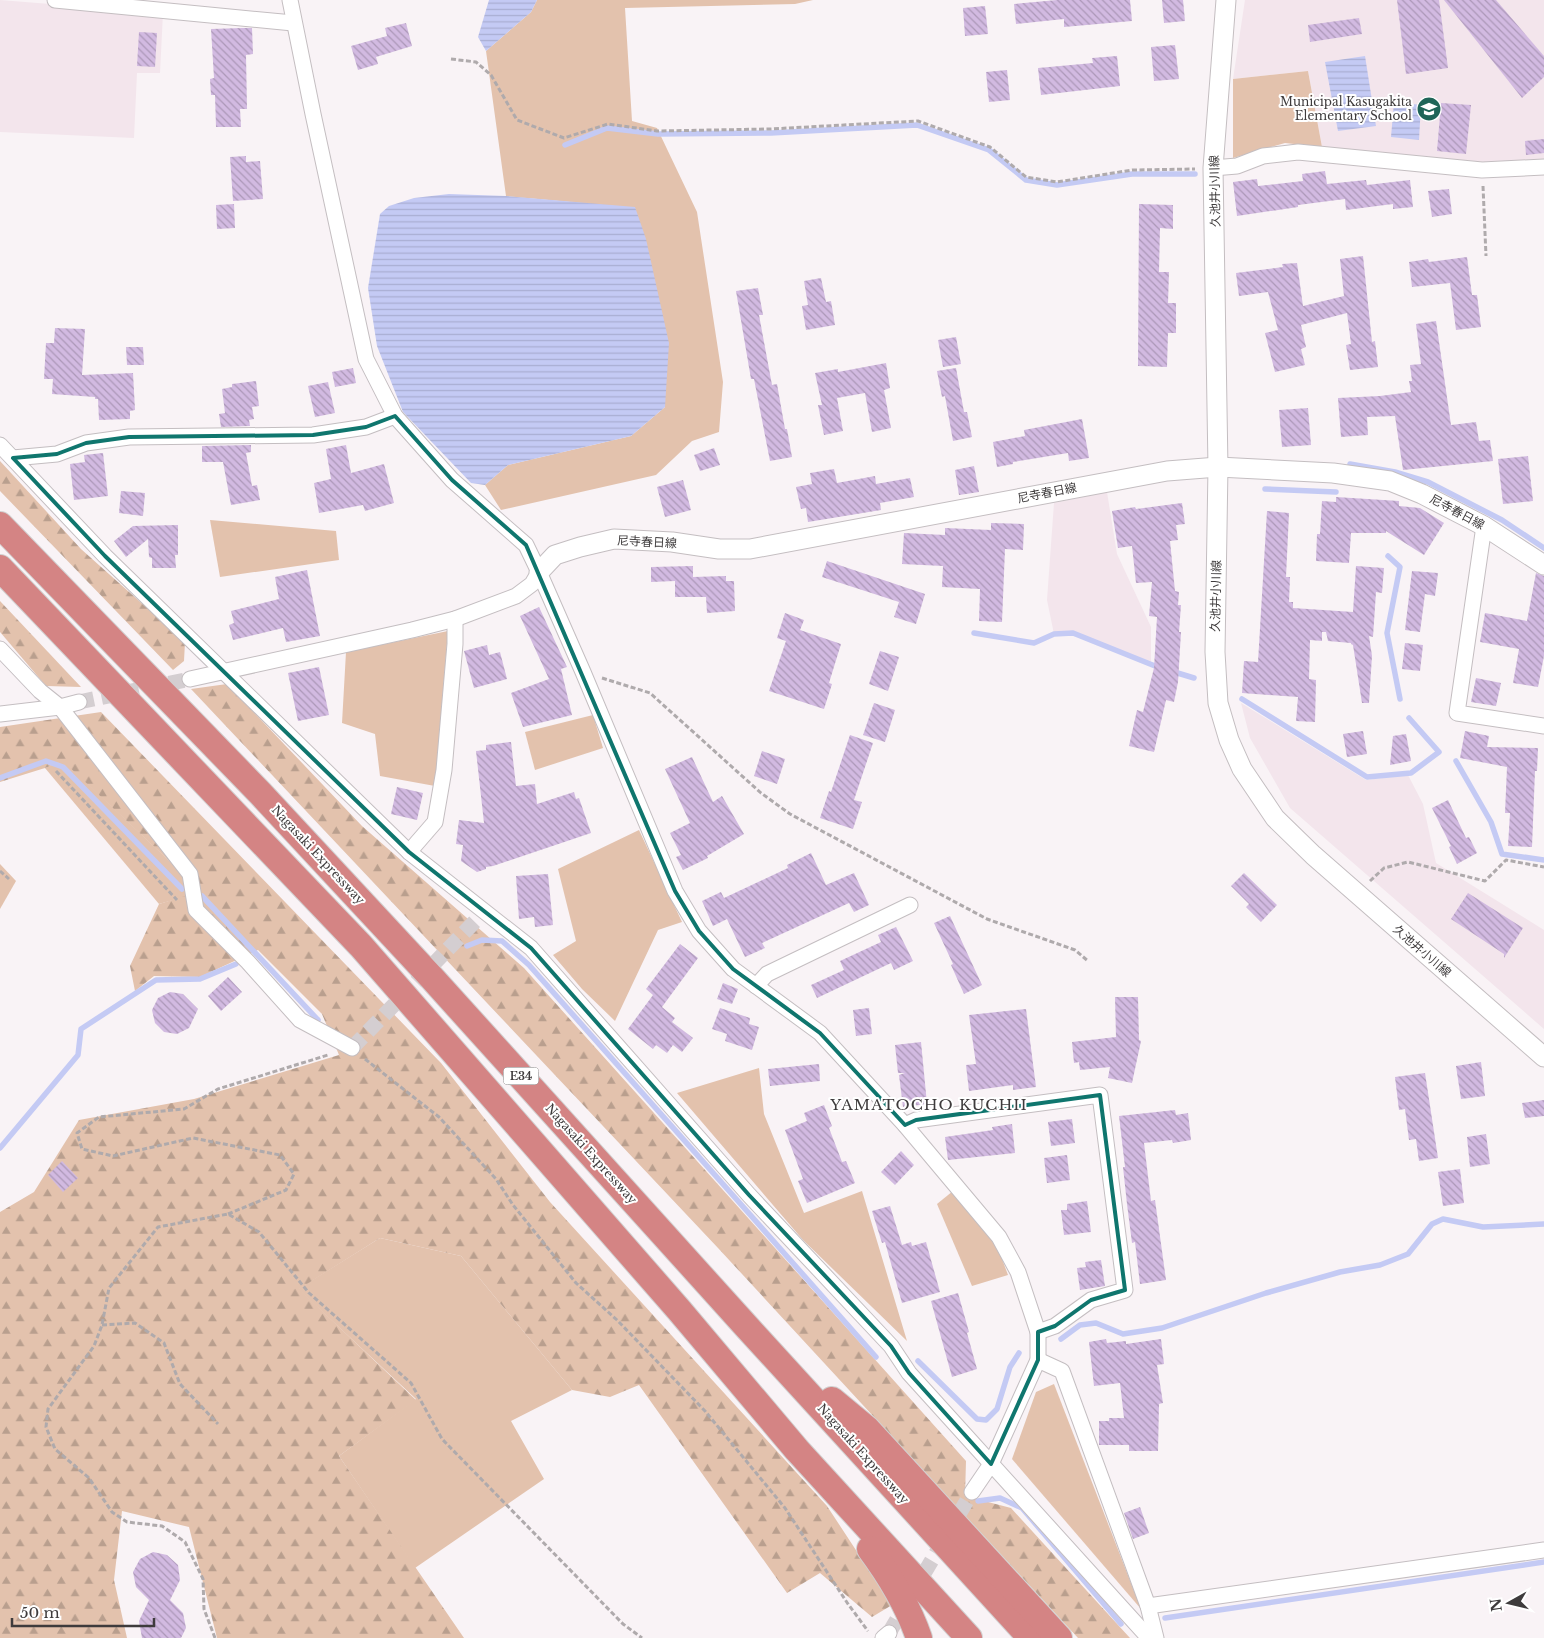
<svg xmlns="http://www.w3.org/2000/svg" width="1544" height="1638" font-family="'Libre Baskerville','Noto Sans JP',serif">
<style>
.built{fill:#f3e5ec}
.green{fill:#e3c2ad}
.forest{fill:url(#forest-firs)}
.water{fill:url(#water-rules)}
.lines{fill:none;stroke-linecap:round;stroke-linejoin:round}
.stream{stroke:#c4caf4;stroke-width:5.5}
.building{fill:url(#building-back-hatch)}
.minor-tunnel{stroke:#d4ced1;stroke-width:15;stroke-dasharray:15 8;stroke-linecap:butt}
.minor-casing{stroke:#c4bec1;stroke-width:17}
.tertiary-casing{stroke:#c4bec1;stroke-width:21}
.motorway-casing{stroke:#d1d0d0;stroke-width:28}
.path{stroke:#afaaac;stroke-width:3;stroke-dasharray:5 2.5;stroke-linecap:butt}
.minor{stroke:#fff;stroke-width:15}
.tertiary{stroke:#fff;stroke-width:19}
.motorway{stroke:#d48484;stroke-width:26}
.marked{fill:none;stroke:#0f766e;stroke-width:4;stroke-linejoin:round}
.labels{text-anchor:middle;stroke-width:4;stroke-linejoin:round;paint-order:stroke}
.shield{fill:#fff;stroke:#787676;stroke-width:1}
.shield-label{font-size:11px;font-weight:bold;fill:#3e3b3c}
.poi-label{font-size:12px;fill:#3e3b3c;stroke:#fff;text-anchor:end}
.street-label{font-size:12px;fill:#3e3b3c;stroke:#fff}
.quarter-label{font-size:15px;letter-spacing:1px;fill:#3e3b3c;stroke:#fff}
</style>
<defs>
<pattern id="forest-firs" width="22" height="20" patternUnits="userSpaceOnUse" patternTransform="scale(1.25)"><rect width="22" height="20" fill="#e3c2ad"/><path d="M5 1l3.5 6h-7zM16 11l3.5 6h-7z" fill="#b99f8e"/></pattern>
<pattern id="water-rules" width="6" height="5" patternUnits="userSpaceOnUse" patternTransform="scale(1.25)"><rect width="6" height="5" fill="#c4caf4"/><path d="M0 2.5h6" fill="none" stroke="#a9aed2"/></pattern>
<pattern id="building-back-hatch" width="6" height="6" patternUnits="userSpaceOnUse" patternTransform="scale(1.25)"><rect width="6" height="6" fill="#d2bae1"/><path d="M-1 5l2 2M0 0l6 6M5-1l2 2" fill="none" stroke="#ac98b8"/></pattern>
</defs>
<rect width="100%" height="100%" fill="#f9f3f6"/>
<g class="built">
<path d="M0,0L163,13L160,73H137L134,138L0,132Z"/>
<path d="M1245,0H1544V159L1485,162L1322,147L1308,71L1233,79Z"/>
<path d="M1107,492L1117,554L1151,627V666L1073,633L1054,634L1047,600L1054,503Z"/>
<path d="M1241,703L1366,780L1408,775L1423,804L1436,863L1544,930V1029L1290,808L1250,738Z"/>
</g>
<g class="green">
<path d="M537,0H813L795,4L625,8L632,121L657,128L697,212L723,382L719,432L692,441L656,475L501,510L485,485L508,465L631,436L665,407L635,208L506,196L486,51L531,12Z"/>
<path d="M1308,71L1322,147L1285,143L1233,158V79Z"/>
<path d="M210,520L336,531L339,560L220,577Z"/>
<path d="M448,631L435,786L380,776L375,734L342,723L346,652Z"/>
<path d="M593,715L603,748L535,770L525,732Z"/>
<path d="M63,760L202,892L159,904L45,768Z"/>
<path d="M639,830L682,922L658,930L615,1021L582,989L553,955L576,941L558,869Z"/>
<path d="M0,864L16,881L0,909Z"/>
<path d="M759,1068L764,1114L804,1213L862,1191L907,1341L803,1240L677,1093Z"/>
<path d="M953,1191L996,1243L1008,1275L972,1286L937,1204Z"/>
<path d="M380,1238L461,1256L572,1390L511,1421L544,1479L415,1568L339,1456L416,1399L298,1289Z"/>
<path d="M1054,1384L1141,1609L1012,1459L1036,1392Z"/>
</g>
<g class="forest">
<path d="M0,461L81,549L185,642L184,661L173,670L0,491Z"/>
<path d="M0,601L81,687L46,686L0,632Z"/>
<path d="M227,684L362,826L524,968L966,1461L965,1496L1011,1508L1130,1638H1078L718,1248L191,689Z"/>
<path d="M101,712L441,1063L550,1202L827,1506L892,1605L872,1617L820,1573L787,1593L639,1385L610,1397L572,1390L461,1256L380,1238L299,1289L416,1400L339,1456L464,1638H217L189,1527L122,1511L114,1580L127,1638H0V1212L34,1192L79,1120L194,1099L339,1055L322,1014L258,950L200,977L154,976L135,991L130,966L159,904L201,891L63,761L45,768L0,782V727Z"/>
</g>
<g class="water">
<path d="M489,0H537L531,12L486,51L478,37Z"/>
<path d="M1365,56L1376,126L1338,131L1325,62Z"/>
<path d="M1394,102L1421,105L1419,140L1391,137Z"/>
<path d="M449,194L506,196L635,207L646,239L669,343L665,407L631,436L508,465L485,485L471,483L403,412L377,346L368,288L380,214L389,206L414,198Z"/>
</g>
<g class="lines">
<g class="stream">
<path d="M565,145L607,128L658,134L771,133L917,125L989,150L1026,180L1057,185L1132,174H1195"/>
<path d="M1350,464L1395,472L1428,482L1502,520L1544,548"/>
<path d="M1265,489L1336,492"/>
<path d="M1388,556L1400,567L1387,633L1400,699"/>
<path d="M974,633L1034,643L1054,634L1073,633L1160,668"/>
<path d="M1171,671L1194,678"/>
<path d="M1242,699L1367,777L1411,773L1439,752L1409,718"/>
<path d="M1456,761L1491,822L1502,854L1544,860"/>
<path d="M0,778L46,761L63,767L182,889"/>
<path d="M202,896L318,1020"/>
<path d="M467,946L482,940L502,941L529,965L876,1357"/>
<path d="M0,1148L78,1055L81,1029L156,980L200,979L236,964"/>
<path d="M1061,1339L1080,1325L1096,1323L1123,1334L1162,1328L1266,1293L1340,1272L1380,1265L1408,1254L1432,1224L1443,1219L1483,1227L1544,1224"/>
<path d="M918,1361L977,1419L986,1420L997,1409L1010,1367L1019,1353"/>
<path d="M978,1501L1000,1498L1022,1508L1121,1624"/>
<path d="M1165,1618L1544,1562"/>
</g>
</g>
<g class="building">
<path d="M1057,0H1130L1132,21L1064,27V19L1016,24L1014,4Z"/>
<path d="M1162,0H1183L1185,21L1164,23Z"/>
<path d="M1397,0H1439L1448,68L1406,74Z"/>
<path d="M1444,0H1496L1544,56V77L1522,98Z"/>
<path d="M985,6L988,34L965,36L963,8Z"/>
<path d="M1359,18L1362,34L1310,42L1308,25Z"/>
<path d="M406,23L412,46L376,57L378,64L358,70L351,46L387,36L385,28Z"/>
<path d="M242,28H252L253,54L246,55L247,109H240L241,127H216L215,95H211L210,79L214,78L211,29Z"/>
<path d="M139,32L157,33L155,67L137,66Z"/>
<path d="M1175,45L1179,79L1154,81L1151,47Z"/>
<path d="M1117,56L1120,86L1041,95L1038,68L1093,63L1092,58Z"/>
<path d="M1007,70L1010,100L989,102L986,72Z"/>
<path d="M1441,103L1471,105L1466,154L1437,151Z"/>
<path d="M1544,139V153L1526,155L1525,141Z"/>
<path d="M246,156V162L260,161L263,199L233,201L230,157Z"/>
<path d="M1325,171L1327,184L1366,180L1367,185L1410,180L1413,207L1393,209V204L1346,210L1345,199L1298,205V207L1237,216L1233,182L1257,179L1258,186L1303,181L1302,174Z"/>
<path d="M1449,189L1452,214L1432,217L1428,191Z"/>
<path d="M234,204L235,228L217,229L216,205Z"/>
<path d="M1139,204L1173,205V229L1160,228L1159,272H1169L1168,303H1176V333H1168L1167,367L1138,366Z"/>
<path d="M1363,256L1372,342L1375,341L1378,367L1350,370L1346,345L1351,344L1347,313L1301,325L1306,347L1301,349L1305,365L1275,372L1265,333L1278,330L1268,292L1239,296L1236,273L1283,267L1282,264L1297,263L1303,306L1344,296L1340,259Z"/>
<path d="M1467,257L1472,295H1477L1481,327L1456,330L1450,283L1412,287L1409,262L1428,259L1429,262Z"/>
<path d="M821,278L826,302L831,301L835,325L806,330L802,306L808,305L804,281Z"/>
<path d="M758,288L763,315H759L772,385L777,384L785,429H787L792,457L770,461L754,379H751L736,291Z"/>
<path d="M1436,321L1451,425L1476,422L1479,441L1490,440L1493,461L1403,470L1395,416L1367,417L1368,435L1341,437L1338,398L1380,396L1411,392L1409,381H1412L1410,365L1421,364L1416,324Z"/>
<path d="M55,328L85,329L82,375L133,373L135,410L130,411V419L99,420L98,399H95V397L52,394L53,379H44L46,343H54Z"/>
<path d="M956,337L961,364L943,367L938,340Z"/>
<path d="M126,347H143L144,365H127Z"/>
<path d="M886,363L890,388L884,390L891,428L872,432L865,393L837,398L843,431L824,435L818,405H822L815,373L838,369V372Z"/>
<path d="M353,368L356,383L335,387L332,372Z"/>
<path d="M956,368L964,412H967L972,437L953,441L945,396L942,397L937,371Z"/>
<path d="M256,381L259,406L252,407L254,419L249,420L250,426L221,427L219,414L225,413L222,389L232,387V384Z"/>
<path d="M328,382L335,413L315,417L308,386Z"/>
<path d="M1308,408L1311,445L1282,447L1279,410Z"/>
<path d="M1082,419L1089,458L1069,461L1068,453L1013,462V464L997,467L993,442L1025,436L1024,430Z"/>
<path d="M251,445V452L246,453L252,486L257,485L260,500L231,505L223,462H202V446Z"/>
<path d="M346,445L351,473L384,464L394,503L365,511L363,505L319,513L314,483L331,479L326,449Z"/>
<path d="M714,448L720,465L700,471L694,455Z"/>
<path d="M103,453L108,496L74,500L70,464L85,462L84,455Z"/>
<path d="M1528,456L1533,501L1503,504L1498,459Z"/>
<path d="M974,466L979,492L959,495L955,470Z"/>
<path d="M834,469L837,483L875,476L876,484L910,478L914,497L880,503L881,510L808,522L806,508L801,509L796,487L812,484L810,473Z"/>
<path d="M683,480L691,510L665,517L657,487Z"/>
<path d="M121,491L145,493L143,516L119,513Z"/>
<path d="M1336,497L1399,501V506L1420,508L1444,523L1424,555L1386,531V533H1351L1349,563L1316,561L1317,534H1320L1322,501L1336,502Z"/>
<path d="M1182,503L1185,524L1176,525L1178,540L1170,541L1175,591L1179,592L1178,605H1181L1179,632H1181L1178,682L1174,702L1166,700L1154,752L1129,746L1137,710L1143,712L1154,668L1157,617L1149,616L1152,582L1136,583L1132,546L1118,548L1112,511L1135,507L1136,509Z"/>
<path d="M1267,511L1289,513L1286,577H1290L1289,602H1293V608L1353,612L1356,566L1384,568L1382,593L1376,592L1373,637L1369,636L1372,656L1369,703H1362L1353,645L1351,644V643L1328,641L1326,632H1322V641L1310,640L1309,679L1316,680L1315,722L1296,721L1298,697L1242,693L1244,661L1258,662Z"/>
<path d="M991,523L1024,524L1023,550L1005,549L1002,622L979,621L980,589L942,587L943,566L902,564L904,533L945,535V528L991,530Z"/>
<path d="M178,525V555H175L176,568H152V558L149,557L148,539L126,557L114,541L133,526Z"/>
<path d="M827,561L925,594L916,624L894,617L899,602L822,577Z"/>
<path d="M693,566V577L726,576V581H734L735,611L707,613L706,597H675V581L651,582V567Z"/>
<path d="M307,570L320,636L286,642L283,628L233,640L229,625L234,623L231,611L279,599L275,577Z"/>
<path d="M1412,571L1438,573L1435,596L1425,594L1420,632L1405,630Z"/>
<path d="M1536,573L1544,576V656L1538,687L1513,683L1519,649L1480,642L1485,613L1527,621Z"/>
<path d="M539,607L567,667L561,669L572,715L523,727L511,693L549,679L520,616Z"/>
<path d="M785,613L804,620L800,630L841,644L829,683L832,684L824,709L769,691L786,641L777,638Z"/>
<path d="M1405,643L1423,645L1420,671L1402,669Z"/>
<path d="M487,645L489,655L500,652L507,679L474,688L464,651Z"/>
<path d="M880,651L899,657L888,691L869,684Z"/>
<path d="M319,667L329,715L298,721L288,673Z"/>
<path d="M1476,678L1501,683L1496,706L1471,702Z"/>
<path d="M874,703L895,710L885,742L863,735Z"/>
<path d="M1363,731L1367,754L1347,757L1343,734Z"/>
<path d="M1465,731L1489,736L1487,747L1538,748L1537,771H1535L1532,847L1508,846L1510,813H1505L1507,767L1460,758Z"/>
<path d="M1406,734L1411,761L1390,765L1393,736Z"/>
<path d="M850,735L873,743L854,800L862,802L853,829L820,818L829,791L831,792Z"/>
<path d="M511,742L516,786L535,784L537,804L574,792L576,799L579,798L591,833L493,866L486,867V869L477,872L461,861L463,845L456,844L459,820L484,823L476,751L486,750V745Z"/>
<path d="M762,751L785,759L777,784L754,776Z"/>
<path d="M692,757L713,802L722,796L744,834L707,856L708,858L683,870L676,857L681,855L670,833L690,823L665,769Z"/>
<path d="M397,787L423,793L417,820L391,814Z"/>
<path d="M1448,800L1466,838L1469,837L1477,853L1457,864L1449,847L1451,846L1432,808Z"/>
<path d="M811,853L826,885L854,873L869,905L854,912L849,903L762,943L765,948L745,957L727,919L713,926L702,901L721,892L724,898L788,868L787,865Z"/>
<path d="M1244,873L1277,905L1261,922L1246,907L1249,904L1231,886Z"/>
<path d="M548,874L553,925L535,927L534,917L519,919L516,876Z"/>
<path d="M1468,893L1523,928L1504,958V954L1451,919Z"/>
<path d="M950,916L982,985L964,994L951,965L953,964L934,923Z"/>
<path d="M896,927L913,961L894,970L891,963L817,998L811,985L844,970L840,961L881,942L878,935Z"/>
<path d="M680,944L698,958L662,1007L675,1018L672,1022L693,1038L682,1052L673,1045L667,1053L656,1045L653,1049L628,1029L653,995L646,989Z"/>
<path d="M228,977L242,992L221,1011L208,996Z"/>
<path d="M723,983L738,989L732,1004L717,999Z"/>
<path d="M170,992L183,994L198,1009L189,1028L177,1034L164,1032L155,1023L152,1010L158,998Z"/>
<path d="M1115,997H1138L1139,1040L1141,1041L1132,1083L1108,1078L1110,1067L1080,1070L1079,1062L1074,1063L1072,1042L1116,1037Z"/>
<path d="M720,1008L750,1018L749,1024L759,1027L752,1050L725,1041L727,1034L712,1029Z"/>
<path d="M869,1008L872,1034L856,1036L853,1010Z"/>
<path d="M1026,1009L1036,1087L1013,1090V1085L969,1091L966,1065L976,1064L969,1015Z"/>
<path d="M921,1042L927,1104L903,1107L899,1075L905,1073H898L895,1045Z"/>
<path d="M1481,1062L1485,1096L1461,1099L1456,1066Z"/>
<path d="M819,1064L820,1081L770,1086L768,1069Z"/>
<path d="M1425,1073L1438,1158L1419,1161L1416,1139L1409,1140L1405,1109L1399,1110L1395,1077Z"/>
<path d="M1544,1100V1116L1525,1118L1522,1103Z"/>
<path d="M824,1105L832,1126L829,1128L842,1162L846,1161L855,1183L807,1203L798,1181L803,1179L785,1130L807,1121L804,1113Z"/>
<path d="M1175,1110L1176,1115L1188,1113L1191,1140L1173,1143L1172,1140L1144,1143L1151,1201L1155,1200L1166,1280L1140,1284L1135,1242L1132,1243L1127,1204L1123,1167H1125L1119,1116Z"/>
<path d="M1072,1119L1075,1143L1051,1146L1048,1122Z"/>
<path d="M1012,1124L1015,1153L948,1160L945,1137L993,1130L992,1127Z"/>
<path d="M1486,1134L1490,1164L1470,1167L1467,1137Z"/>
<path d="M901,1151L914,1165L895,1185L881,1172Z"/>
<path d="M1067,1155L1070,1180L1047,1183L1044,1158Z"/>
<path d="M62,1161L78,1178L63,1192L48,1175Z"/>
<path d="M1460,1169L1464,1203L1443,1206L1438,1172Z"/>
<path d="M1087,1201L1091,1232L1064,1235L1061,1210H1067V1204Z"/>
<path d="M890,1206L902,1245L911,1242L912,1246L926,1242L940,1292L902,1303L885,1242L882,1243L872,1211Z"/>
<path d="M1101,1260L1105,1286L1080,1290L1077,1268L1086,1267L1085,1262Z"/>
<path d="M958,1293L969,1332L967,1333L977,1369L952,1377L931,1301Z"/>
<path d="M1106,1339L1107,1343L1126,1341V1344L1161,1339L1164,1364L1157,1365L1163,1403L1159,1404L1158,1451H1129V1445H1099V1421H1109V1418H1124L1120,1383L1094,1386L1089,1342Z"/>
<path d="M1140,1507L1149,1533L1133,1539L1124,1513Z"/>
<path d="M153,1552L167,1555L178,1565L180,1580L170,1600L183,1613L186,1628L181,1638H142L139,1621L149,1600L136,1587L133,1572L140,1559Z"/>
</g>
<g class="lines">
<g class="minor-tunnel">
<path d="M79,702L190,679"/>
<path d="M352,1048L485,911"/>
<path d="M889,1633L972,1492"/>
</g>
<defs>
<g id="minor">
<path d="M55,0L293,23"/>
<path d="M290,0L313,114L366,359L395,416L452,480L526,545L539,572L583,672L675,891L699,931L733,969L820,1033L905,1125L999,1237L1018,1272L1038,1332V1360L991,1464L972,1492"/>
<path d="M1213,168L1237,166L1263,156L1298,152L1482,170L1544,167"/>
<path d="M0,445L105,556L409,852L531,948L749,1195L891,1346L909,1373L1149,1638"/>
<path d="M13,458L57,454L86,443L129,437L313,435L366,427L395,416"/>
<path d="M1484,526L1457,713L1544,726"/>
<path d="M0,649L40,691L60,707L190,874L196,910L248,962L300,1020L352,1048"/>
<path d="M190,679L412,630L455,619L516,596L532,584L539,572"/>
<path d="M0,714L60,707L79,702"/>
<path d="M409,852L435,822L444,770L455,644V619"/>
<path d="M756,986L767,974L910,905"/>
<path d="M905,1125L916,1120L1100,1095L1125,1290L1091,1300L1055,1326L1038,1332"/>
<path d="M1038,1360L1062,1371L1148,1606L1156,1638"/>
<path d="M1148,1606L1544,1550"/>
<path d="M883,1638L889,1633"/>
</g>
<g id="tertiary">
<path d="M1226,0L1213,168L1218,467L1215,652L1218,703L1229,740L1242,769L1275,818L1313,855L1544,1057"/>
<path d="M539,572L555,555L580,547L614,539L672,542L719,549H750L1167,471L1218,467L1333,473L1390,481L1422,494L1484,526L1544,565"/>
</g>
<g id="motorway">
<path d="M0,525L260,793L432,978L746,1326L1031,1638"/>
<path d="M0,568L361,946L679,1310L797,1450L969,1638"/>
<path d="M832,1400L867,1429L1059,1638"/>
<path d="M870,1549C890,1576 908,1606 919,1638"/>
</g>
</defs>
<use href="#minor" class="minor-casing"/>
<use href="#tertiary" class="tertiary-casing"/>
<use href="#motorway" class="motorway-casing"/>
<g class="path">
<path d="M451,59L476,62L491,75L517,120L564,138L608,124L657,131L770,129L918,121L990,147L1026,177L1057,182L1132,170L1195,169"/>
<path d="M1483,186L1486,256"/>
<path d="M602,678L650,693L761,793L790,814L987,919L1075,950L1088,961"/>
<path d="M56,771L177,900"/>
<path d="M0,871L9,879"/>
<path d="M1370,881L1384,868L1408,862L1485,881L1506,860L1544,867"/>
<path d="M365,1059L439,1117L496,1179L513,1205L576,1283L617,1320L705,1411L785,1508L848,1604L868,1631"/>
<path d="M228,1214L286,1190L294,1174L280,1155L193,1138L113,1156L82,1149L77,1133L99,1117L184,1109L218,1089L328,1055"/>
<path d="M102,1325L135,1323L164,1343L180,1384L218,1424"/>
<path d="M215,1638L204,1609L203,1579L185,1542L162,1526L127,1522L112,1512L89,1478L55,1449L46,1427L48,1409L94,1346L102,1325L109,1288L158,1227L228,1214L259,1232L309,1293L411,1383L442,1439L623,1624L642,1638"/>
</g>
<use href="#minor" class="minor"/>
<use href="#tertiary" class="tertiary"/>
<use href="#motorway" class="motorway"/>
</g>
<path class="marked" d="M395,416L452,480L526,545L675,891L699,931L733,969L820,1033L905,1125L916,1120L1100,1095L1125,1290L1091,1300L1055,1326L1038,1332V1360L991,1464L909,1373L891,1346L749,1195L531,948L409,852L105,556L13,458L57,454L86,443L129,437L313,435L366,427Z"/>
<defs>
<symbol id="school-disc" viewBox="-11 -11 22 22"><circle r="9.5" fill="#1f6558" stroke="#fff"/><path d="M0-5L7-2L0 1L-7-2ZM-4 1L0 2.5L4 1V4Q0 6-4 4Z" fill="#fff"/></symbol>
</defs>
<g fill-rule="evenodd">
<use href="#school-disc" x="1415" y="95" width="28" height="28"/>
</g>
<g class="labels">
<rect class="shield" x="503.5" y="1067.5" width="35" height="17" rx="4"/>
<g class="shield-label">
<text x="521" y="1080">E34</text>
</g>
<g class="poi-label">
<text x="1412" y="106">Municipal Kasugakita<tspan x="1412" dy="14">Elementary School</tspan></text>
</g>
<g class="street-label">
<text transform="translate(1215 191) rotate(-91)" y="4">久池井小川線</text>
<text transform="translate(1047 493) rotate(-11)" y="4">尼寺春日線</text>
<text transform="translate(1457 512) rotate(28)" y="4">尼寺春日線</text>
<text transform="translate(647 542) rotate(3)" y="4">尼寺春日線</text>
<text transform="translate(1216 596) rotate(-89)" y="4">久池井小川線</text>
<text transform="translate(318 855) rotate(47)" y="4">Nagasaki Expressway</text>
<text transform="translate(1422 951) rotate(41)" y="4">久池井小川線</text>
<text transform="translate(591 1154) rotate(48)" y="4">Nagasaki Expressway</text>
<text transform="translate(863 1454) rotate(48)" y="4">Nagasaki Expressway</text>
</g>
<g class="quarter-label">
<text x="929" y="1110">YAMATOCHO KUCHII</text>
</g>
</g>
<g transform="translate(1509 1603) rotate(262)" stroke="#ffffff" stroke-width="4" paint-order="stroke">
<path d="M0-4L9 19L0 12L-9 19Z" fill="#3e3b3c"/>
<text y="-8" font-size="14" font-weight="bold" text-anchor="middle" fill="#3e3b3c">N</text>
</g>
<path d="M12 1618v8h142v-8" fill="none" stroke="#3e3b3c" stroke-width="2.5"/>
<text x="20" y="1618" font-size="15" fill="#3e3b3c" stroke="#ffffff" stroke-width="4" paint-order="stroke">50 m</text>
</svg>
